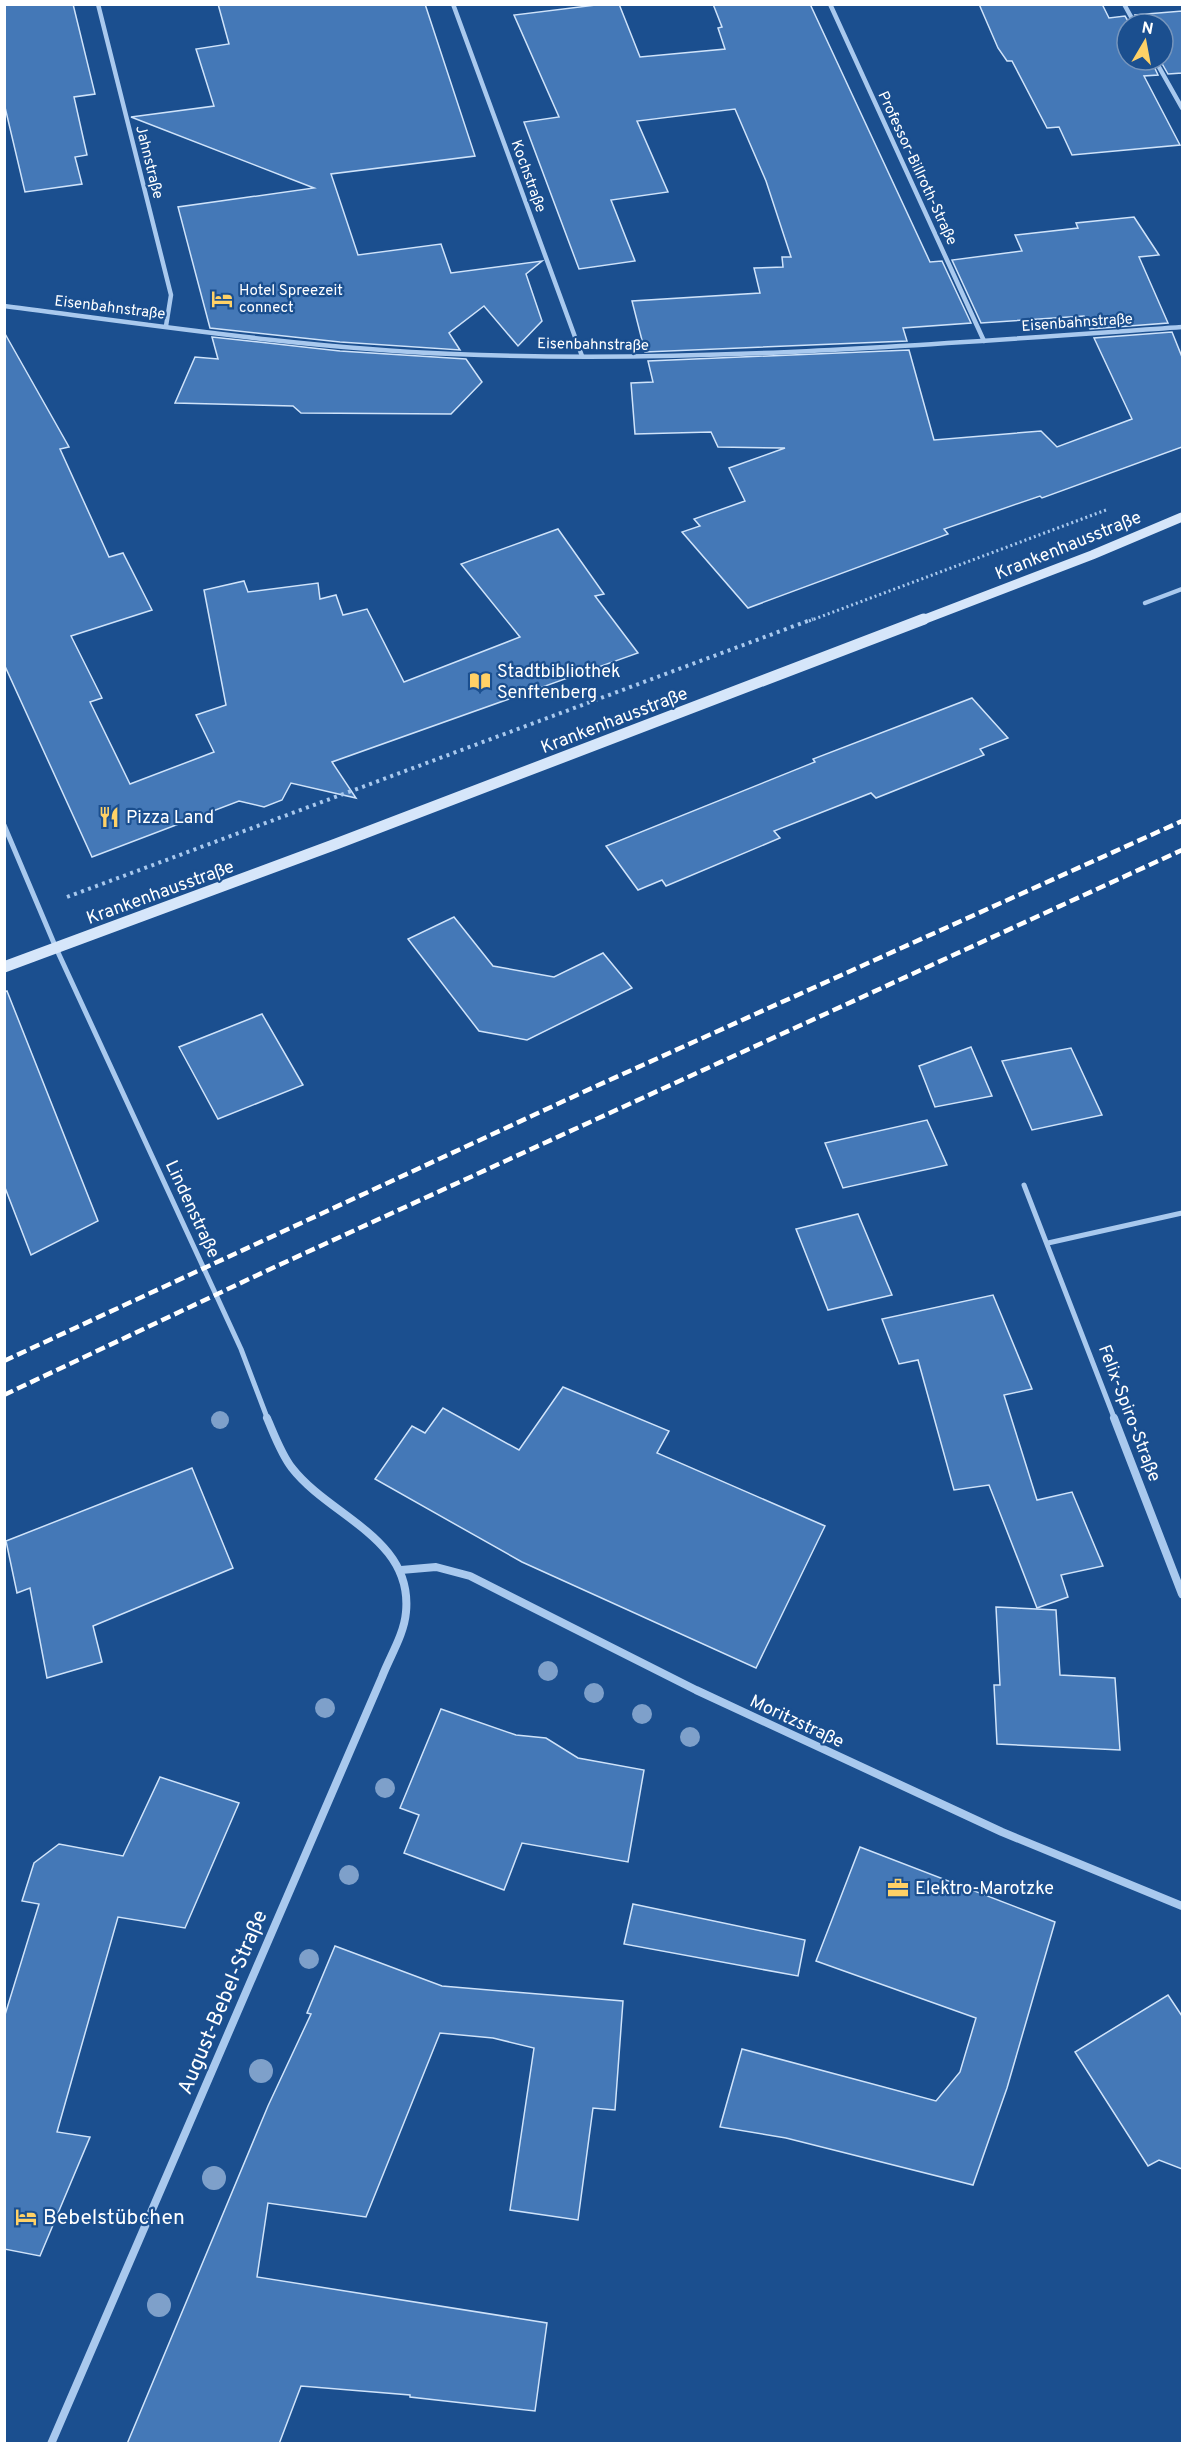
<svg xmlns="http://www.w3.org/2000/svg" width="1187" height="2448" font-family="Overpass,sans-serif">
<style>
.building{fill:#4478b7;stroke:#cfe3fa;stroke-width:1.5}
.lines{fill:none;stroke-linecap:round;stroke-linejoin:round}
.path-far1{stroke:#a9c9ee;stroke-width:3;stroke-dasharray:2 3;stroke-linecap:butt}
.path{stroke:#a9c9ee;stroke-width:4;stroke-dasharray:3 4.5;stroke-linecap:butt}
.street-far2{stroke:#a9c9ee;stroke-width:4.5}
.street-far1{stroke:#a9c9ee;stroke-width:5}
.street{stroke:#a9c9ee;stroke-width:8}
.secondary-far1{stroke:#d6e6fa;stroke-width:9}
.secondary{stroke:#d6e6fa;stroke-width:11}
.rail{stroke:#fff;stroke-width:4.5;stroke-dasharray:10 4.5;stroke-linecap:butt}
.tree{fill:#7ea0ca}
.labels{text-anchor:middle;stroke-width:4.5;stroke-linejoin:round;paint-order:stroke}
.far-street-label{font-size:15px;fill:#fff;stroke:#1b4f8f}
.far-poi-label{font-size:15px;fill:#fff;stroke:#1b4f8f;text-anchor:start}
.street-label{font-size:18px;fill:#fff;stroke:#1b4f8f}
.poi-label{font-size:18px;fill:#fff;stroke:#1b4f8f;text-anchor:start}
.near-street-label{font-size:21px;fill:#fff;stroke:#1b4f8f}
.near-poi-label{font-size:21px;fill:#fff;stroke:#1b4f8f;text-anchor:start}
</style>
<rect width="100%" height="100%" fill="#1b4f8f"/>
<g class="building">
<path d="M4,4H73L95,94L74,97L87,155L75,157L82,184L25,192L4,103Z"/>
<path d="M218,4H425L475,156L331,174L358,255L441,244L451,273L542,261L526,274L542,321L518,346L484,306L449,333L460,350L340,342L210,328L178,207L314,188L131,117L214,106L196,49L229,44Z"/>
<path d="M604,4H619L640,57L725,49L718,28L722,27L713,4H810L930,262L942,261L971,323L903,328L907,341L645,352L632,301L760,293L754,268L783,267L782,257H791L766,181L735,109L637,121L668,192L611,200L635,261L579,269L524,122L559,117L514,15Z"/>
<path d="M979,4H1102L1109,18L1125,16L1130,24H1127V60H1151L1158,75L1144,76L1180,145L1072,155L1059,127L1047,128L1012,61H1007L998,48Z"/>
<path d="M1182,11V73L1168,74L1160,60H1163V24H1139L1135,15Z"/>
<path d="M1134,217L1159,255L1139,257L1168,323L1090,329L1084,316L981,323L952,260L1022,251L1015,235L1078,228L1076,223Z"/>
<path d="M4,332L69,447L60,449L109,557L123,553L152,610L71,636L102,698L90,702L130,784L214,752L196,715L226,705L204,590L244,581L248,592L318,583L320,599L336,595L343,615L367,609L404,682L520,637L461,564L558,529L604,594L595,596L638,653L332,762L356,798L291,783L282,800L264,807L239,801L92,857L4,664Z"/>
<path d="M1172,332L1182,357V447L1042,498L1040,496L944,529L948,534L748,608L682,532L700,526L694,519L745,501L729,468L785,448L718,447L711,432L635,434L631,383L653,382L648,361L909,350L934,440L1041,431L1057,447L1132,419L1094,338Z"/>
<path d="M212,337L340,351L466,359L482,382L451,414L301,413L293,406L175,403L195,357L218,359Z"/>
<path d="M972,698L1008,738L980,749L984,755L876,798L871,793L774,831L780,838L666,886L662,880L638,890L606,846L815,762L813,759Z"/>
<path d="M454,917L493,966L554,977L603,953L632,988L527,1040L479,1031L408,939Z"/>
<path d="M7,991L98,1221L31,1255L4,1185V992Z"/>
<path d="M262,1014L303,1085L218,1119L179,1047Z"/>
<path d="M971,1047L992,1096L935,1107L919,1066Z"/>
<path d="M1071,1048L1102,1115L1032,1130L1002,1061Z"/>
<path d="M927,1120L947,1165L843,1188L825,1143Z"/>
<path d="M858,1214L892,1295L828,1310L796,1229Z"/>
<path d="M993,1295L1032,1389L1004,1395L1037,1500L1072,1492L1103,1566L1061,1575L1068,1597L1037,1608L989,1485L954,1490L918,1360L899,1364L882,1319Z"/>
<path d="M563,1387L669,1431L657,1453L825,1526L756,1668L522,1562L375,1479L412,1426L425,1433L443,1408L519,1450Z"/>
<path d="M192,1468L233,1568L93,1626L102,1662L47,1678L30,1588L17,1593L6,1541Z"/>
<path d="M996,1607L1056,1610L1060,1675L1115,1678L1120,1750L997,1744L994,1685H1000Z"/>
<path d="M441,1709L516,1735L546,1738L578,1758L644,1770L628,1862L522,1843L504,1890L404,1853L419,1815L400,1808Z"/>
<path d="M160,1777L239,1803L185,1928L118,1917L57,2132L90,2137L40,2256L4,2249V2018L39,1904L22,1901L34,1863L59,1844L123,1856Z"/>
<path d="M860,1847L1055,1922L1007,2088L973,2185L786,2138L720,2127L742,2049L936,2101L960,2072L976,2018L816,1961Z"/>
<path d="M633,1904L805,1940L798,1976L624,1944Z"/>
<path d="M335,1946L442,1986L623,2001L615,2110L593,2108L578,2220L510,2210L534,2048L493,2038L440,2033L366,2217L268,2203L257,2277L547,2323L535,2411L410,2397V2395L301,2386L279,2444H127L268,2106L311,2014L307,2013Z"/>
<path d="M1168,1995L1182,2016V2169L1159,2160L1148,2166L1075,2052Z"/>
</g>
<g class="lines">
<path class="path-far1" d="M809,621L1106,510"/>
<path class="path" d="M67,897L813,619"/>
<g class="street-far2">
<path d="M98,4L171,295L166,326"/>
<path d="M453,4L582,356"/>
<path d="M830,4L984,341"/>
<path d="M1124,4L1135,24"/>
<path d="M1155,60L1182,108"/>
<path d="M4,306C153,325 302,348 453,354C696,364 939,344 1182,327"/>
<path d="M1145,603L1182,589"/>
</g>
<g class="street-far1">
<path d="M4,825L56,948L241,1349L268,1420"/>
<path d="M1024,1185L1115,1420"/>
<path d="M1048,1243L1182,1213"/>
</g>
<g class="street">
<path d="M1114,1418L1182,1594"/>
<path d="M401,1570L436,1567L470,1576L696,1690L1002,1832L1182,1906"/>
<path d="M51,2444L382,1677C390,1656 404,1635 406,1612C413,1538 330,1517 292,1468C281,1454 274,1434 267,1418"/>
</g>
<path class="secondary-far1" d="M920,621L1092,555L1182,517"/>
<path class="secondary" d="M4,967L336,844L924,619"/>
<g class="rail">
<path d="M4,1361L592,1088L1182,821"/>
<path d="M4,1395L266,1271L1182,850"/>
</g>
</g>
<g class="tree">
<circle cx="220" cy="1420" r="9"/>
<circle cx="548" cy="1671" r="10"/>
<circle cx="594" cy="1693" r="10"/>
<circle cx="325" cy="1708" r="10"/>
<circle cx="642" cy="1714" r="10"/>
<circle cx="690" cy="1737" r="10"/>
<circle cx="385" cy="1788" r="10"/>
<circle cx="349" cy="1875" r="10"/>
<circle cx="309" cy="1959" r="10"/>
<circle cx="261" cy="2071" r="12"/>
<circle cx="214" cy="2178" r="12"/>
<circle cx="159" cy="2305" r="12"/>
</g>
<defs>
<symbol id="hotel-bare" viewBox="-9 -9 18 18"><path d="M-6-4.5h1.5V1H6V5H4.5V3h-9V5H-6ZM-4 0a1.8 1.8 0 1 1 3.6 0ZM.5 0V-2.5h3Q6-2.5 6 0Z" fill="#ffd166" stroke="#1b4f8f" stroke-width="2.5" paint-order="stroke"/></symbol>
<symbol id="library-bare" viewBox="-9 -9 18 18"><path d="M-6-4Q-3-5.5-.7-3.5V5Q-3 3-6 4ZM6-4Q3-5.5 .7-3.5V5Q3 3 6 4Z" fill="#ffd166" stroke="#1b4f8f" stroke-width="2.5" paint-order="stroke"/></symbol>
<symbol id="restaurant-bare" viewBox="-9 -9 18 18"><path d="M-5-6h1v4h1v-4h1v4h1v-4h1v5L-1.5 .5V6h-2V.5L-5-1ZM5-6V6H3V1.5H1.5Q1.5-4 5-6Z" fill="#ffd166" stroke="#1b4f8f" stroke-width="2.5" paint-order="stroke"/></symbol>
<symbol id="office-bare" viewBox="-9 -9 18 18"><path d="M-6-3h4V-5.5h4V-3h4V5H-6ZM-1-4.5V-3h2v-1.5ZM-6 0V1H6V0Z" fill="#ffd166" stroke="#1b4f8f" stroke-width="2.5" paint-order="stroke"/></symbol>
</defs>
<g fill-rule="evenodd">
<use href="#hotel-bare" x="207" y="284" width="30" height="30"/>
<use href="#library-bare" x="465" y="666" width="30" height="30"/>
<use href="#restaurant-bare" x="94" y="802" width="30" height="30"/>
<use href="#office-bare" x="883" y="1873" width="30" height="30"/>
<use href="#hotel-bare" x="11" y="2202" width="30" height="30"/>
</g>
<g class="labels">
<g class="far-street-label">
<text transform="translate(150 162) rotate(76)" y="5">Jahnstraße</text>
<text transform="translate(918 168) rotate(65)" y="5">Professor-Billroth-Straße</text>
<text transform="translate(529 176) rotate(70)" y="5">Kochstraße</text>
<text transform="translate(110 307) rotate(7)" y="5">Eisenbahnstraße</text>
<text transform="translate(1077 322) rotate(-4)" y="5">Eisenbahnstraße</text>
<text transform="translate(593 344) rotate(1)" y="5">Eisenbahnstraße</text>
</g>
<g class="far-poi-label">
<text x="239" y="295">Hotel Spreezeit<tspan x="239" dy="17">connect</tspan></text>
</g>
<g class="street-label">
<text transform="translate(1068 545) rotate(-22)" y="6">Krankenhausstraße</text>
<text transform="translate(614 720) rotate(-21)" y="6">Krankenhausstraße</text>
<text transform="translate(160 892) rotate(-20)" y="6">Krankenhausstraße</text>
<text transform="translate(193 1209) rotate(65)" y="6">Lindenstraße</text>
<text transform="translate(1130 1413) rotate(69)" y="6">Felix-Spiro-Straße</text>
<text transform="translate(797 1721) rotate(25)" y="6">Moritzstraße</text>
</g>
<g class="poi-label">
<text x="497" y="677">Stadtbibliothek<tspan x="497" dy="21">Senftenberg</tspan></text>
<text x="126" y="823">Pizza Land</text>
<text x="915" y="1894">Elektro-Marotzke</text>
</g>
<g class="near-street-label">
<text transform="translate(222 2002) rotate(-67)" y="7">August-Bebel-Straße</text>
</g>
<g class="near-poi-label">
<text x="43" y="2224">Bebelstübchen</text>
</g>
</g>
<rect width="1187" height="2448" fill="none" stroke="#ffffff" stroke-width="12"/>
<g transform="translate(1145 42) rotate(10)"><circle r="28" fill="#1b4f8f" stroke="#7695bc" stroke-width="1.5"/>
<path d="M0-4.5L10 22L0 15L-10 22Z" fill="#ffd166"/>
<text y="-9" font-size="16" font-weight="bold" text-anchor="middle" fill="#ffffff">N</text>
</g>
</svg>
